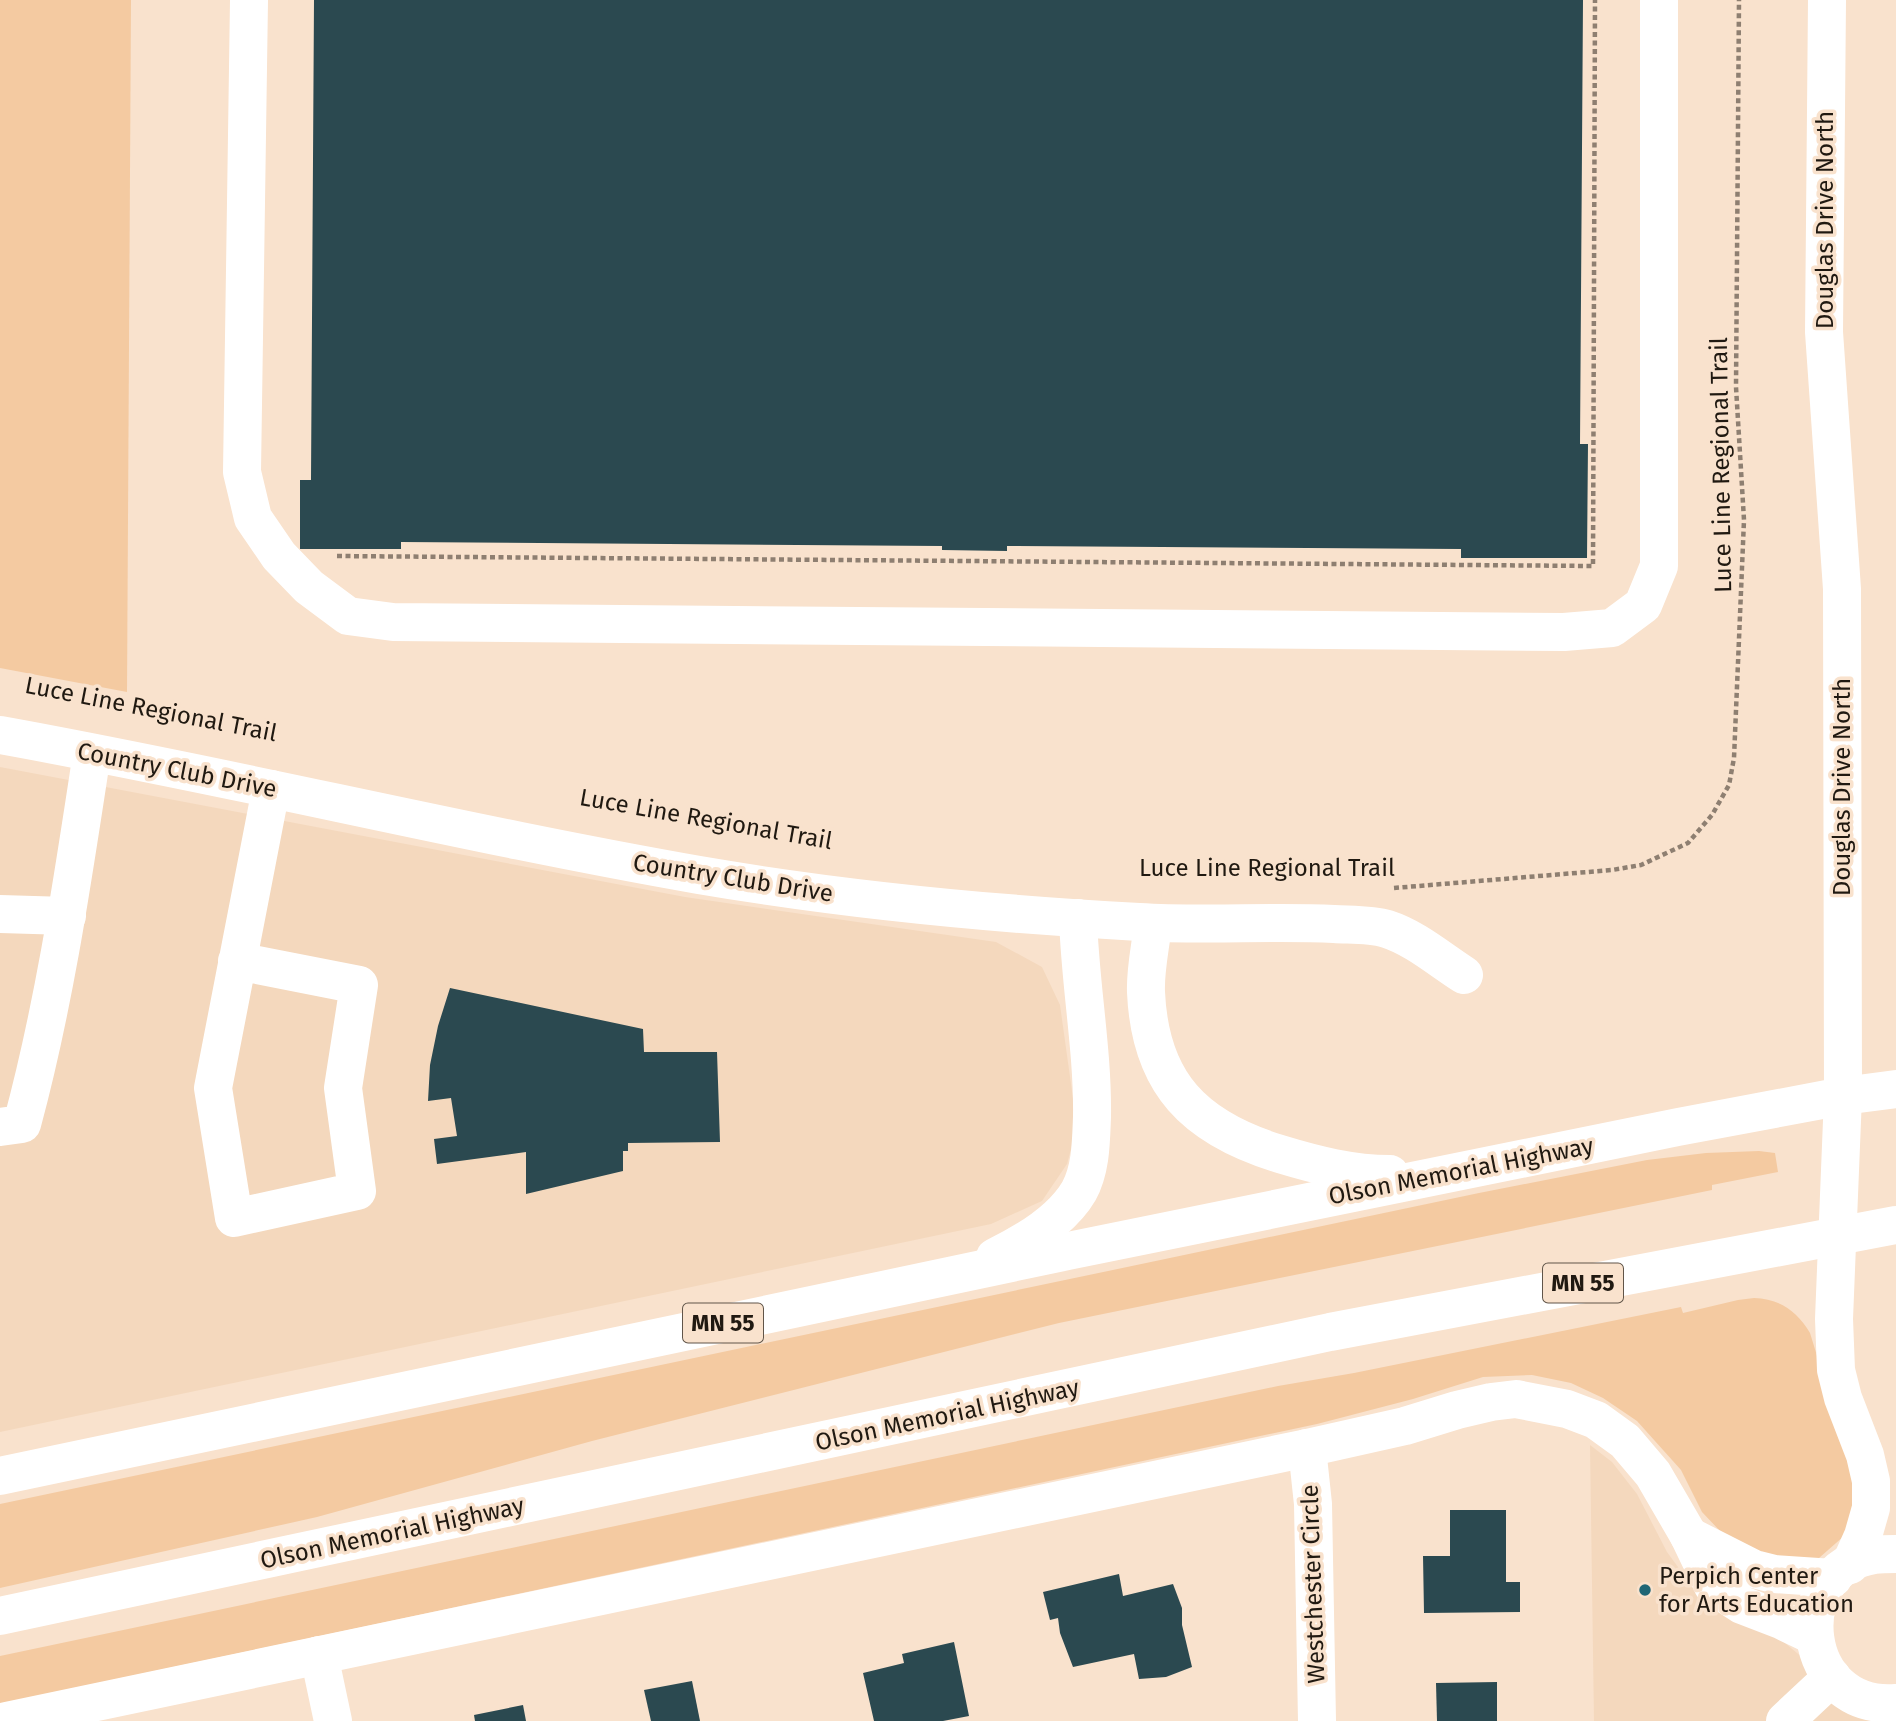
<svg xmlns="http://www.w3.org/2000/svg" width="1896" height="1721" font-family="'Fira Sans',sans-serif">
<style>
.built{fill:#f4d8bd}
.green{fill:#f4caa1}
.building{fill:#2b4950}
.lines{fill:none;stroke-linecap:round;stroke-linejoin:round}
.path{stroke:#8e7f71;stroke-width:4.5;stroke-dasharray:5 3.5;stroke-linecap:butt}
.minor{stroke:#fff;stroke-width:38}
.highway{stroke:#fff;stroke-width:38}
.poi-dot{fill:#1f6675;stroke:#f9e2cd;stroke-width:2.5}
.labels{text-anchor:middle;stroke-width:7;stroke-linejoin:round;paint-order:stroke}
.shield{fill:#f9e2cd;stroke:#615549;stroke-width:2}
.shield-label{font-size:23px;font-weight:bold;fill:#201911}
.street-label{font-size:24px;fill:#201911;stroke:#f9e2cd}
.poi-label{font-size:24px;fill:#201911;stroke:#f9e2cd;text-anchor:start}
</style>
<rect width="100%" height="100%" fill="#f9e2cd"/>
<g class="built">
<path d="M0,767L685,897L996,942L1042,967L1060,1005L1077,1127L1067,1164L1042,1201L991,1224L0,1432Z"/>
<path d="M1590,1445L1612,1462L1637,1494L1667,1552L1689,1582L1706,1598L1774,1634L1803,1658L1896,1721H1594Z"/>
</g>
<g class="green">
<path d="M0,0H131L127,692L0,668Z"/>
<path d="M1759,1151L1775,1153L1778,1172L1712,1185V1190L1059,1323L592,1441L317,1517L0,1588V1504L1479,1193L1647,1160L1706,1153Z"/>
<path d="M1754,1298C1780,1299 1797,1311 1810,1333L1855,1479L1851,1516L1844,1536L1819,1558L1804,1560L1759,1553L1720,1531L1702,1512L1681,1470L1637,1421L1603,1398L1571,1383L1532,1375L1483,1377L1413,1399L1317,1424L0,1704V1656L1278,1386L1354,1373L1681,1307L1683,1313L1738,1300Z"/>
</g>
<g class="building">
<path d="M314,0H1583L1580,444H1588L1587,558H1461V549L1007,546V551L942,550V546L401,542V549H300V480H311Z"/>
<path d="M450,988L643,1029L644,1052H717L720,1142L628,1143V1151H623V1171L526,1194V1152L437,1164L434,1139L457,1136L451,1098L428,1101L430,1065L438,1026Z"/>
<path d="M1450,1510H1506V1582H1520V1612L1424,1613L1423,1556H1450Z"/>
<path d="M1119,1574L1123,1596L1173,1584L1182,1608V1625L1192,1667L1166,1677L1139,1679L1134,1654L1073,1667L1060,1633L1058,1618L1050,1620L1043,1592Z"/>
<path d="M954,1642L969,1716L943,1721H874L863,1673L904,1663L902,1654Z"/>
<path d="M692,1681L700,1721H651L644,1690Z"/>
<path d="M1497,1682V1721H1437L1436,1683Z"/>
<path d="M523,1705L526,1721H475L474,1715Z"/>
</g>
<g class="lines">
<g class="path">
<path d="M337,556L1593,566L1595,0"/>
<path d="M1394,888L1612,870L1641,865L1688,843L1712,815L1729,785L1734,758L1744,520L1736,387L1739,0"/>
</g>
<g class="minor">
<path d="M249,0L242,472L253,518L279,556L309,587L348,616L393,622L1564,632L1612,628L1643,605L1659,566V0"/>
<path d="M1827,0L1824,332L1842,589L1843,1096L1834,1319L1836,1370L1843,1398L1865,1455L1871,1481V1508L1863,1536L1850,1565"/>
<path d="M0,735C234,777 465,834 699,875C845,900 992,914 1139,922C1204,926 1270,921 1334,924C1351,925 1371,924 1387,929C1415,938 1439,959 1464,975"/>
<path d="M0,914L67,916"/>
<path d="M237,961L359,985L343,1088L357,1191L234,1218L213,1088L271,789"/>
<path d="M0,1127L22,1124C55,1002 73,877 92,753"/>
<path d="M1307,1448L1313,1504L1317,1721"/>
<path d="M1689,1536L1754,1569L1774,1574L1833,1578"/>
<path d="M1896,1554C1889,1554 1881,1554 1874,1555C1784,1570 1800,1711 1896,1703"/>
<path d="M319,1655L333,1721"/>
<path d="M6,1721L1307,1448L1405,1426L1457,1410L1491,1402L1516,1399L1567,1409L1596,1420L1625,1441L1653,1474L1689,1536L1713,1586L1742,1605L1781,1620L1814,1636"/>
<path d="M1785,1721L1832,1677"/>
</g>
<g class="highway">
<path d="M1153,923C1151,945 1145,969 1146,992C1150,1084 1195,1128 1280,1154C1316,1165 1352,1174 1390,1174"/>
<path d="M995,1257C1026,1242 1062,1220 1079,1191C1091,1169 1091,1142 1092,1117C1093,1050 1080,985 1078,918"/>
<path d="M0,1476L1068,1251L1678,1127L1843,1096L1896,1089"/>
<path d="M0,1616L1330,1332L1896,1225"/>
</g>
</g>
<circle class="poi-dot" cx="1645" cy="1590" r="7"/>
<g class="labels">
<g class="shield">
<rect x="1543" y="1263.5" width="80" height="39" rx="5"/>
<rect x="683" y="1303.5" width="80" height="39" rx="5"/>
</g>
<g class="shield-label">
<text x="1583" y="1291">MN 55</text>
<text x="723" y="1331">MN 55</text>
</g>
<g class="street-label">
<text transform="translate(1825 220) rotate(-90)" y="8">Douglas Drive North</text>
<text transform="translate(1721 465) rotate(-91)" y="8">Luce Line Regional Trail</text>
<text transform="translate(151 709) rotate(11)" y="8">Luce Line Regional Trail</text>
<text transform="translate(177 770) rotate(11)" y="8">Country Club Drive</text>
<text transform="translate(1842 787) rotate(-90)" y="8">Douglas Drive North</text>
<text transform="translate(706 819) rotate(10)" y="8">Luce Line Regional Trail</text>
<text x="1267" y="876">Luce Line Regional Trail</text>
<text transform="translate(733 878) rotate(9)" y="8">Country Club Drive</text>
<text transform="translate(1461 1171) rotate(-11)" y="8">Olson Memorial Highway</text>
<text transform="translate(947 1415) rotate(-12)" y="8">Olson Memorial Highway</text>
<text transform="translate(392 1533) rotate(-12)" y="8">Olson Memorial Highway</text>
<text transform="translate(1313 1584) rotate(-92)" y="8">Westchester Circle</text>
</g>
<g class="poi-label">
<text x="1659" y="1584">Perpich Center<tspan x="1659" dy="28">for Arts Education</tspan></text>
</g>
</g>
</svg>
